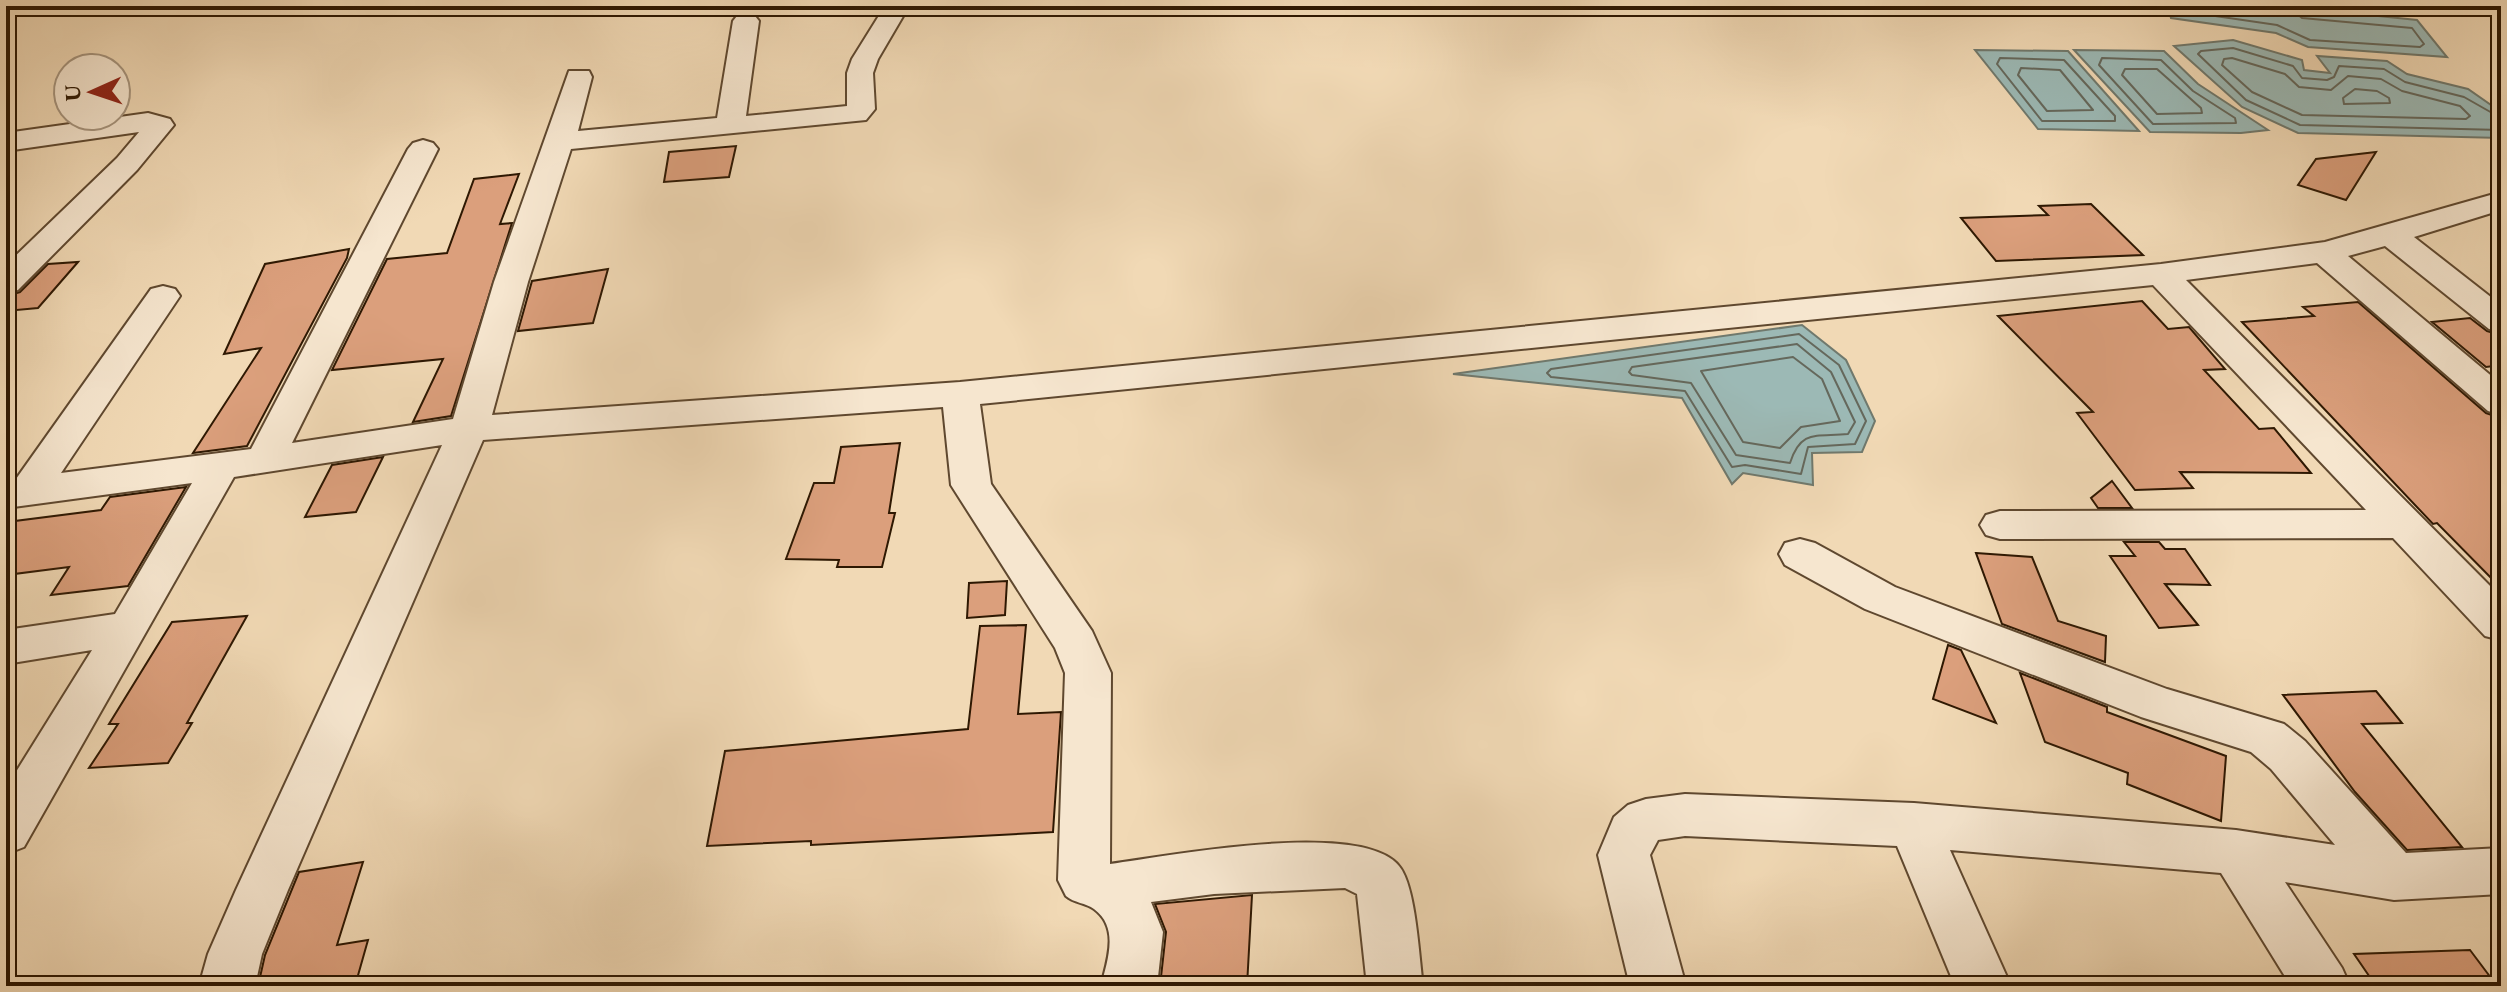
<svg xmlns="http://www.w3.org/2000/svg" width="2507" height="992" font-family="'EB Garamond',serif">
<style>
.water{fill:#9cb9b5;stroke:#70796d;stroke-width:2}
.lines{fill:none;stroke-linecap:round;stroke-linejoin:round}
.shore{stroke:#65685c;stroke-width:2}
.building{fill:#db9f7c;stroke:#2e1802;stroke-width:2}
.minor-casing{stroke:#5f482f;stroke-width:4}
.minor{fill:#f6e6cf;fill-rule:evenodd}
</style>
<rect width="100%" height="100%" fill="#f1d9b5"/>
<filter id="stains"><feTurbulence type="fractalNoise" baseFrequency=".0025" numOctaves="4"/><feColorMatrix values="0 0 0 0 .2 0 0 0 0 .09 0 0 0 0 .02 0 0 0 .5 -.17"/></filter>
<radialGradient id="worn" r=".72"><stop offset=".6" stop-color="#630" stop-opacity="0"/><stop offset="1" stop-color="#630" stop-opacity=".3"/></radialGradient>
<g class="water">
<path d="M2174,6H2280L2417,20L2447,57L2308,47L2276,33L2171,18L2169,10Z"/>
<path d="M2233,40L2302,60L2304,70L2330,73L2317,56L2387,61L2407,74L2468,89L2501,112V138L2298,133L2242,107L2174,46Z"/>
<path d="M1975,50L2068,51L2139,131L2038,129Z"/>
<path d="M2074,50L2164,51L2198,84L2268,130L2241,133L2150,132Z"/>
<path d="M1802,325L1846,360L1875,421L1862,452L1812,453L1813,485L1743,473L1732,484L1682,398L1453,374Z"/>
</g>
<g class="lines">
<g class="shore">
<path d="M2178,6L2181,11L2277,25L2310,40L2420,47L2424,44L2412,28L2302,18L2296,13L2295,6"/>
<path d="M2000,58L2064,60L2115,116V121H2042L1997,64Z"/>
<path d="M2102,58L2161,60L2193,91L2235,118L2236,123L2153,124L2099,65Z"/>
<path d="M2232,58L2285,74L2299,87L2331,90L2348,76L2381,79L2402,91L2460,106L2470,116L2466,119L2302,115L2252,92L2222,65L2224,59Z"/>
<path d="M2021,68L2060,70L2093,110L2047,111L2018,75Z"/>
<path d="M2125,69H2157L2201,108L2202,113L2157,114L2122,75Z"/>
<path d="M2355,89L2377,91L2389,98L2390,103L2344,104L2343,98Z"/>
<path d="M2501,118L2464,97L2405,82L2384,69L2339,66L2334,77L2327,80L2302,78L2293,66L2233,48L2201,51L2198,54L2246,100L2300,125L2501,130"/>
<path d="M1799,334L1839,365L1866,421L1855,444L1808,447L1801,474L1745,465L1732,467L1685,391L1551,377L1547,373L1551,369Z"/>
<path d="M1797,344L1831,372L1855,422L1848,434C1816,437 1801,429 1790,463L1736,455L1691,383L1632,375L1629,372L1632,367Z"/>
<path d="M1793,357L1822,379L1840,421L1801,427L1780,448L1743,442L1701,371Z"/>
</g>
</g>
<g class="building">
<path d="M736,146L729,177L664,182L669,152Z"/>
<path d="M2376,152L2346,200L2298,185L2316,159Z"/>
<path d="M519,174L500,224L512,223L451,416L413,422L443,359L332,370L387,259L447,253L474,179Z"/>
<path d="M2091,204L2143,255L1996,261L1961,218L2048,215L2039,206Z"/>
<path d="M349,249L347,258L247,446L193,453L261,348L224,354L265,264Z"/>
<path d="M78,262L38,308L6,311V296L20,292L48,264Z"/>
<path d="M608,269L593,323L518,331L532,281Z"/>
<path d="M2142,301L2168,329L2189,327L2225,369L2204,370L2259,429L2274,428L2311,473L2180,472L2193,488L2135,490L2077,413L2093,412L1998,316Z"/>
<path d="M2358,302L2486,413L2501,418V588L2437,523L2433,524L2242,322L2314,316L2303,307Z"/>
<path d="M2470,318L2487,331L2501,335V365L2486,367L2432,322Z"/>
<path d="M900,443L889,513H895L882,567H837L839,560L786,559L814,483H834L841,447Z"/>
<path d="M383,457L356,512L305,517L332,465Z"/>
<path d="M2112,481L2132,508H2098L2091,498Z"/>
<path d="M186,487L128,586L51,595L69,567L6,575V535L15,521L101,510L110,497Z"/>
<path d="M2124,542H2159L2165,549H2185L2210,585L2165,584L2198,625L2159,628L2110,556H2135Z"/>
<path d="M1976,553L2032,557L2058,621L2106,636L2105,662L2002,624Z"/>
<path d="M1007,581L1005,615L967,618L969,583Z"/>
<path d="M247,616L187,723H192L168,763L89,768L118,724H109L172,622Z"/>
<path d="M1026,625L1018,714L1061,712L1053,832L811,845V841L707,846L725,751L968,729L980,626Z"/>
<path d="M1948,645L1961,650L1996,723L1933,699Z"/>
<path d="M2020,673L2107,707V712L2226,756L2221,821L2127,784L2128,773L2045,742Z"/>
<path d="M2376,691L2402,723L2362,724L2462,847L2407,850L2355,792L2283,695Z"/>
<path d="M363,862L337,945L368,940L355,986H258L265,955L299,872Z"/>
<path d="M1252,895L1247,986H1160L1166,932L1155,904Z"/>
<path d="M2470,950L2497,986H2376L2354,954Z"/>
</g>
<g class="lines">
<defs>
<g id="minor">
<path d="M885,6H909L878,59L873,73L875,109L866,120L571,149L528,282L492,415L960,382L2161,264L2325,242L2501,192V210L2414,237L2501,305V332L2489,329L2385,246L2348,256L2501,384V415L2488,411L2317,263L2186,280L2501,597V640L2485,636L2393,538L2000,539L1986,535L1980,525L1986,515L2000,511L2366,510L2153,285L980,404L991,484L1092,631L1111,673L1110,864C1167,856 1361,819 1399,866C1416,886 1419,958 1423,986H1367L1357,894L1345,888L1214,894L1151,902L1163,932L1157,986H1101C1107,961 1120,928 1094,909C1086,903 1074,903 1066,896L1058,880L1065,673L1055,648L951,485L943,407L483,440L288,890L262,954L255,986H199L208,954L236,890L442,445L234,477L24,847L6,854V788L92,650L6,664V630L115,614L192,483L6,508V480L16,479L151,289L163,286L175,289L180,296L61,473L251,449L408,149L413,143L423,140L433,143L438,149L292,443L453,419L494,282L569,71H589L592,77L578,131L717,118L733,21L737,16H755L759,21L746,116L847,106V73L852,59Z"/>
<path d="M148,113L170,119L174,125L137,170L18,290L6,293V265L117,158L139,132L6,151V133Z"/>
<path d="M1800,539L1815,543L1895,587L2167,689L2284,724L2305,741L2406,853L2501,848V894L2394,900L2285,882L2342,968L2350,986H2291L2221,873L1950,850L2011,986H1955L1897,846L1685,836L1658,840L1650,855L1686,986H1630L1598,855L1614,817L1628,805L1646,799L1685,794L1914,803L2236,830L2335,845L2271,769L2251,752L2141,717L1865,609L1785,565L1779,554L1785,543Z"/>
</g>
</defs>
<use href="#minor" class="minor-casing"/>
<use href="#minor" class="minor"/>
</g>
<rect width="2507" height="992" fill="none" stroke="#f1d9b5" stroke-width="32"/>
<rect x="8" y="8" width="2491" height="976" fill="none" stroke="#2e1802" stroke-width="4"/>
<rect x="16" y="16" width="2475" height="960" fill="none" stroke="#2e1802" stroke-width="2"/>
<g transform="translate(92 92) rotate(267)"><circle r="38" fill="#f6e6cf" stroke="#a6947d" stroke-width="2"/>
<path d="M0-6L14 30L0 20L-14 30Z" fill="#8f2418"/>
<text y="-12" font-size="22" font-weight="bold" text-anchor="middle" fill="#2e1802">U</text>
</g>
<rect width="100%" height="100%" filter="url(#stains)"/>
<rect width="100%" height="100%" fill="url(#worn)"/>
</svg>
